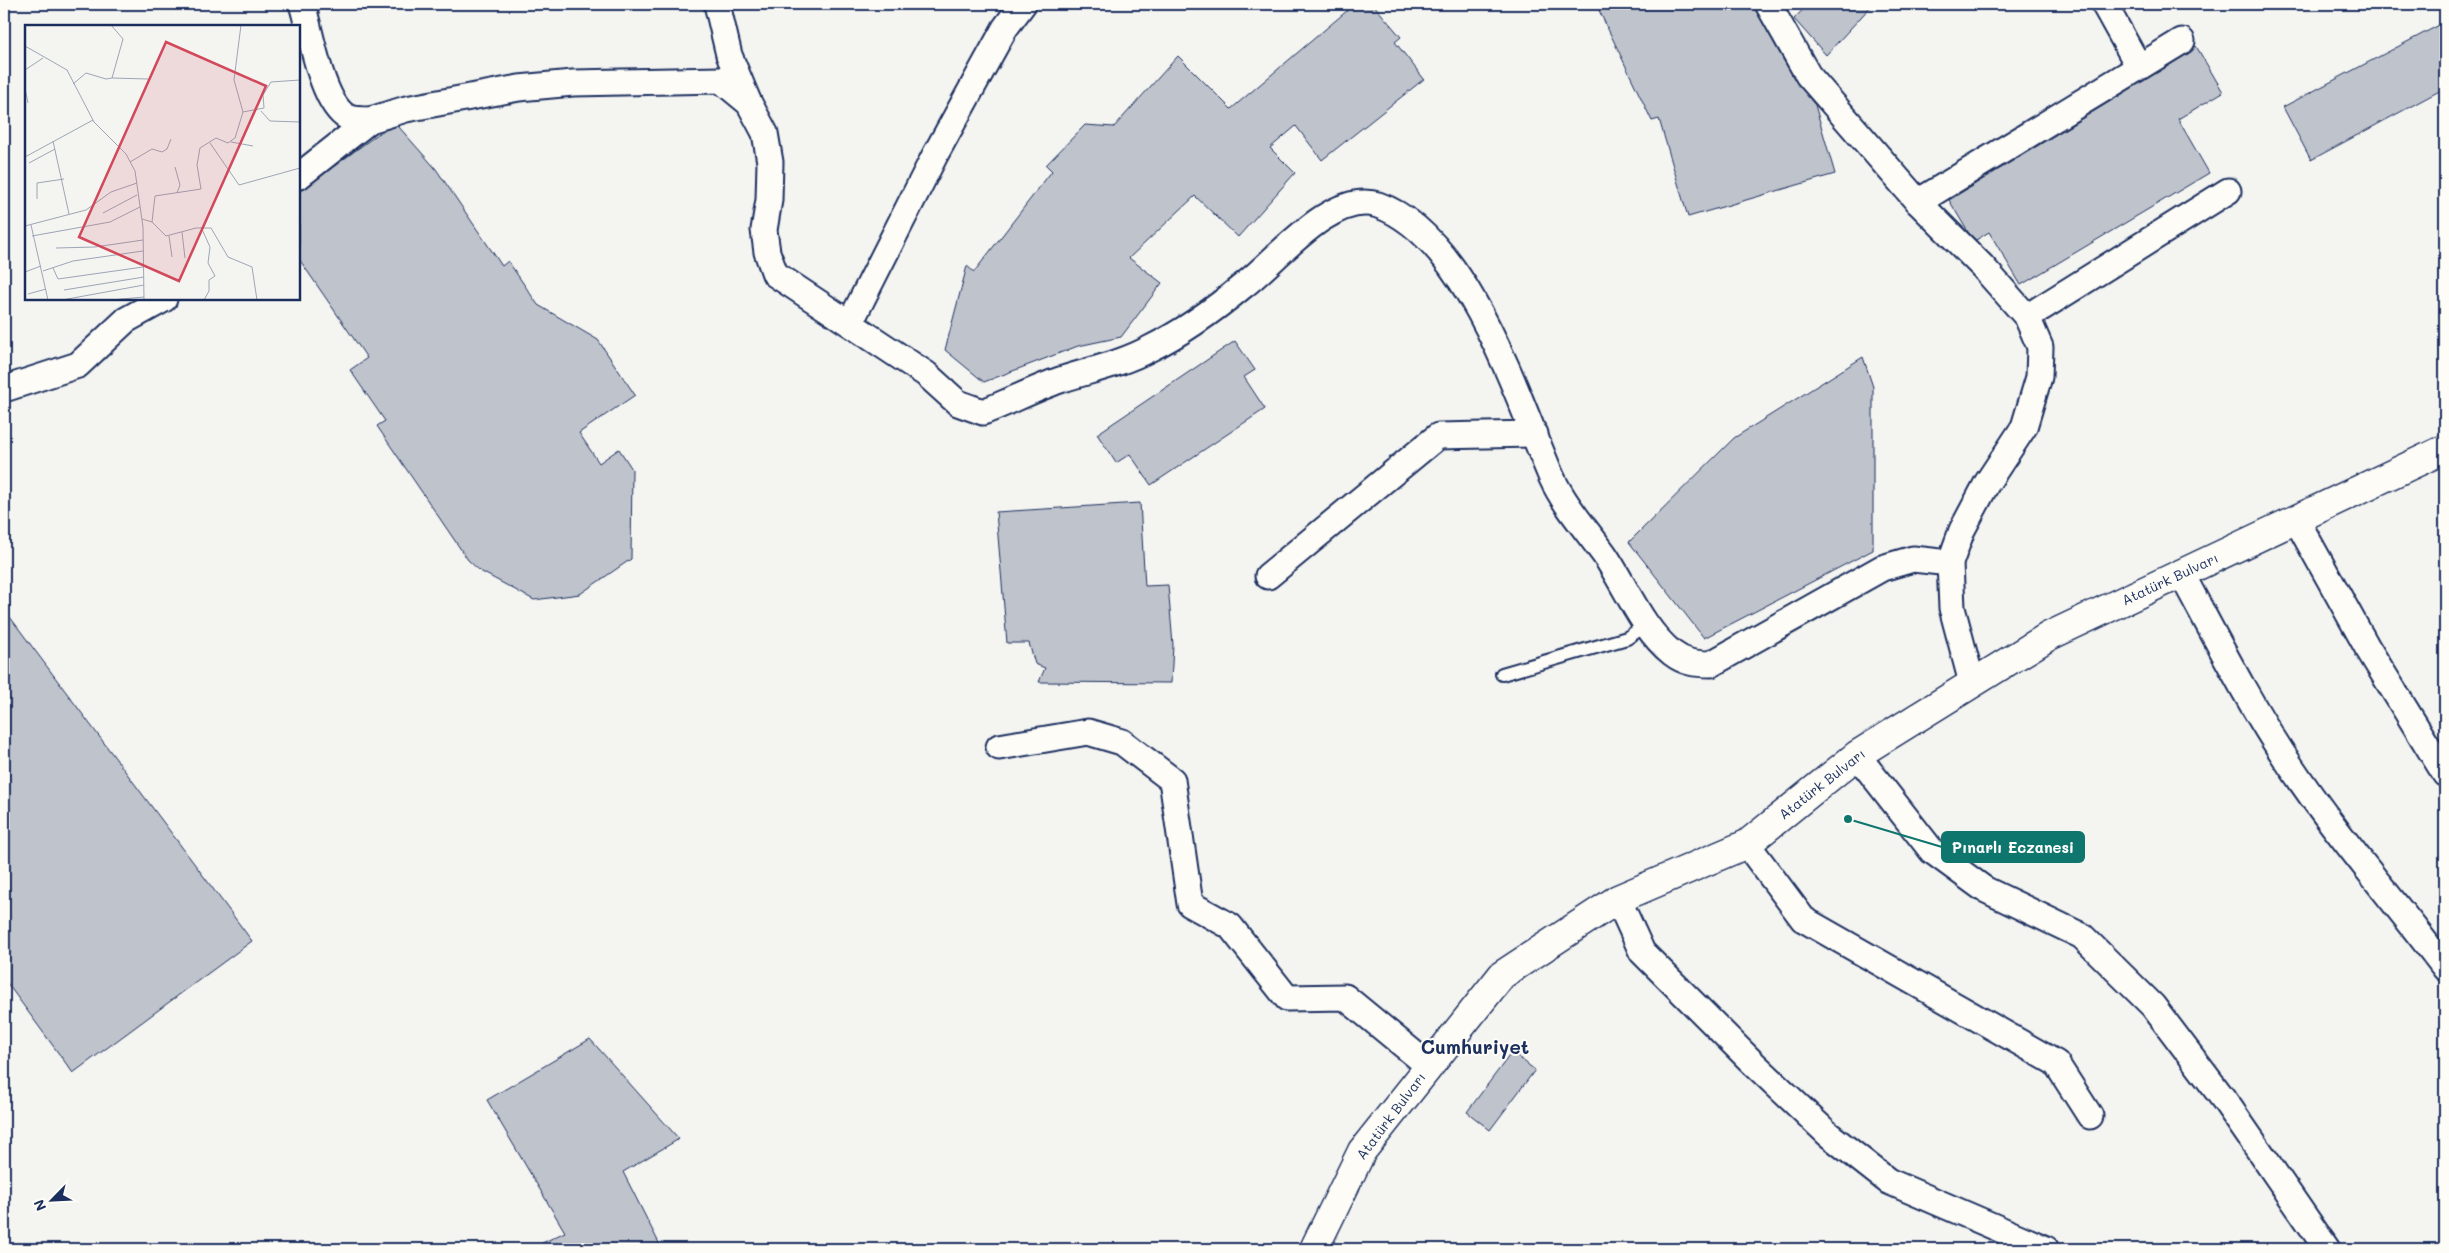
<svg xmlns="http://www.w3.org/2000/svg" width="2449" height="1253" font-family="Mali,sans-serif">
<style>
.building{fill:#bfc3cc;stroke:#1b2f5e}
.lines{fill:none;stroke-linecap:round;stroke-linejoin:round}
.lane-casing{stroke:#1b2f5e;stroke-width:16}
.street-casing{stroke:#1b2f5e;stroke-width:29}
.secondary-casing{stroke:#1b2f5e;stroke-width:31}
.lane{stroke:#fdfcf7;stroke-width:12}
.street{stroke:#fdfcf7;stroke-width:25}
.secondary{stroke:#fdfcf7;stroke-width:28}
.labels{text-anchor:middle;stroke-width:4;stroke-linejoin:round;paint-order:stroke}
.street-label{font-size:14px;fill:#1b2f5e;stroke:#fdfcf7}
.district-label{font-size:19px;font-weight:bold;fill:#1b2f5e;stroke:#fdfcf7}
.inset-road{fill:none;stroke:#9da5b6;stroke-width:1}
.view{fill:#d1495b;fill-opacity:0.15;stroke:#d1495b;stroke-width:2.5}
.inset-edge{fill:none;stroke:#1b2f5e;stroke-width:2.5}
.leader{fill:none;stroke:#0f766e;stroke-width:2}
.callout-dot{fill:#0f766e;stroke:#fdfcf7;stroke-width:2}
.callout{fill:#0f766e;stroke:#0f766e;stroke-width:2}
.callout-label{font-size:15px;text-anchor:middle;font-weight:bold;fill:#fff}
</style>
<rect width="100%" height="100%" fill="#f4f4f1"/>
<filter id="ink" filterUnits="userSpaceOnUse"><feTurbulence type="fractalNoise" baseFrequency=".02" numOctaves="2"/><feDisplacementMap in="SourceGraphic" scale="10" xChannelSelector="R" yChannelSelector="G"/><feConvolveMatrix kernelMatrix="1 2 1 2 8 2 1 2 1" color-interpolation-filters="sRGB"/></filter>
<g filter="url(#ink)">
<g class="building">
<path d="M1355,4H1373L1401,37L1395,42L1424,79L1322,160L1296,126L1270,148L1295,173L1238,237L1195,196L1129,258L1162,283L1121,337L1078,346L984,382L945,350L967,266L974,272L1052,171L1046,165L1085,125L1114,127L1178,56L1231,109Z"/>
<path d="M1596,4H1752L1796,82L1815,105L1835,174L1688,217L1659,119L1652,121Z"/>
<path d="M1808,4H1873L1826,55L1794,19Z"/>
<path d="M2445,22V88L2311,160L2283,107Z"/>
<path d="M2196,46L2223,92L2178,119L2209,173L2021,285L1989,232L1976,240L1968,232L1949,200L2189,53Z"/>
<path d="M398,126L436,169L502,266L508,261L538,305L598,340L635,395L579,433L599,463L619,449L632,469L631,559L580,594L534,600L480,571L468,560L377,426L385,421L350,370L367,358L299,259V192L382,131Z"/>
<path d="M1235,341L1255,370L1244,377L1265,409L1151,485L1130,454L1116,463L1097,434Z"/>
<path d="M1863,357L1873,387V550L1704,638L1629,542L1734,438Z"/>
<path d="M1140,503L1145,586L1168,585L1173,645L1171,683L1039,682L1045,668L1035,664L1029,643H1007L996,512Z"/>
<path d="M4,609L252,941L73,1073L4,979Z"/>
<path d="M590,1039L679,1139L623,1172L662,1249H530L565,1232L487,1100Z"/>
<path d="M1512,1052L1535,1070L1490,1130L1467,1112Z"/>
</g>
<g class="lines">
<defs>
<path id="lane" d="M1502,674L1627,638L1647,624"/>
<g id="street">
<path d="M302,4C311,32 321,102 347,117C353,120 363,120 370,120"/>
<path d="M717,4L729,55L748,101"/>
<path d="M1768,4L1808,75L1918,202L1982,266L2027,317L2040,347L2039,377L2024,427L1987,483L1962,530L1950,563L1952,608L1972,683"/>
<path d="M2104,4L2139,67"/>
<path d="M299,176L370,120L406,109L519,88L573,83L721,80L749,103L765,133L770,162L769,200L764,230L767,252L775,274L926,374L958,403L983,412C1009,402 1034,389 1060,380C1090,370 1121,364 1149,349C1184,332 1214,310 1244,285C1277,260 1332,190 1378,205C1467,236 1517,397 1551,476C1564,505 1586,529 1604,554C1626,586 1641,628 1672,653C1685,663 1696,664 1711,664L1882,568L1913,559L1950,563"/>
<path d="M1918,202L2182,41"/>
<path d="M2027,317L2228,191"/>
<path d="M850,323L935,155L1005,28L1023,4"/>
<path d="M4,389L78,365L126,320L164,299"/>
<path d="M2296,519L2367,647L2445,774"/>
<path d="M2181,573C2216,638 2249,704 2290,765C2337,836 2394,900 2445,968"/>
<path d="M1268,576L1438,436L1535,434"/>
<path d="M999,747L1088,732L1122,742L1172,780L1190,904L1230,926L1287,998L1345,997L1429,1066"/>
<path d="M1857,755L1932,851L1984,889L2082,936L2153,1006L2225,1101L2327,1249"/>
<path d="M1747,844L1803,919L2056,1063L2090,1116"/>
<path d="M1618,899L1642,952L1750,1060L1828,1134L1888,1181L2046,1249"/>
</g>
<path id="secondary" d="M1314,1249L1362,1151L1502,975L1618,899L1747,844L1857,755L2049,636L2445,449"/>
</defs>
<use href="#lane" class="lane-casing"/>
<use href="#street" class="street-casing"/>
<use href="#secondary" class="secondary-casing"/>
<use href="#lane" class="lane"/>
<use href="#street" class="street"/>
<use href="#secondary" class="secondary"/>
</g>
</g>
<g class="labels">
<g class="street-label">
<text transform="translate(2170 579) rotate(-25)" y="5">Atatürk Bulvarı</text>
<text transform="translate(1822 784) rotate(-38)" y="5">Atatürk Bulvarı</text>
<text transform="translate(1391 1116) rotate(-53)" y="5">Atatürk Bulvarı</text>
</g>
<g class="district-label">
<text x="1475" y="1054">Cumhuriyet</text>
</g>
</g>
<g transform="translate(25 25)">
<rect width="275" height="275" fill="#f4f4f1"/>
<path class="inset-road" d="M0,21L42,45L69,97L101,129L110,146L118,202L119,275M0,45L18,33M87,53L123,54M48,59L61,48L81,54L87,53L98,14L86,0M0,63L3,78M236,86L245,96L275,97M218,87L239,83L238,70L246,57L275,55M28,116L44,189M206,117L228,121M185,118L214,160L275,143M0,132L68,95M105,137L127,124L137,127L142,124L146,114M4,138L30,124M150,142L155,160L152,168M12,174V158L39,154M78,188L112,170M117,194L127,197L141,211L171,203H186L203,232L227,242L232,275M127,197L130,171L176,164L172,140L175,123L191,113L203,118L210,113L218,87L209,55L216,0M6,200L23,275M0,201L61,185L86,167L112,158M176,202L185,222L183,238L190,251L184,255V266L179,275M157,207L160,233M7,211L85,197L115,182M144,211L147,232M31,223L70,222L118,215M28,243L33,254L118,242M18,246L48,236L118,226M0,247L16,241M39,265L119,252M3,269L21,264M37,275L119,260M86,275L119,272"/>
<path class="view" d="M141,17L241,61L154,256L54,212Z"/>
<rect width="275" height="275" class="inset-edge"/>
</g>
<path class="leader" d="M1848 819L1942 847"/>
<circle class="callout-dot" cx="1848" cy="819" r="5"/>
<rect class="callout" x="1942" y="832" width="142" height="30" rx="5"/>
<g class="callout-label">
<text x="2013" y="853">Pınarlı Eczanesi</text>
</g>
<rect width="2449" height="1253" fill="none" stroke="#fdfcf7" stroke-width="20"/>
<rect x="10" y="10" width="2429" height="1233" fill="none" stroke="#1b2f5e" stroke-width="2" filter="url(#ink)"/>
<g transform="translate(52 1200) rotate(246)" stroke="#fdfcf7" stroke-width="4" paint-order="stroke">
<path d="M0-4L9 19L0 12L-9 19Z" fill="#1b2f5e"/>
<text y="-8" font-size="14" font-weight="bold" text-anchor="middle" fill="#1b2f5e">N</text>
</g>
</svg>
